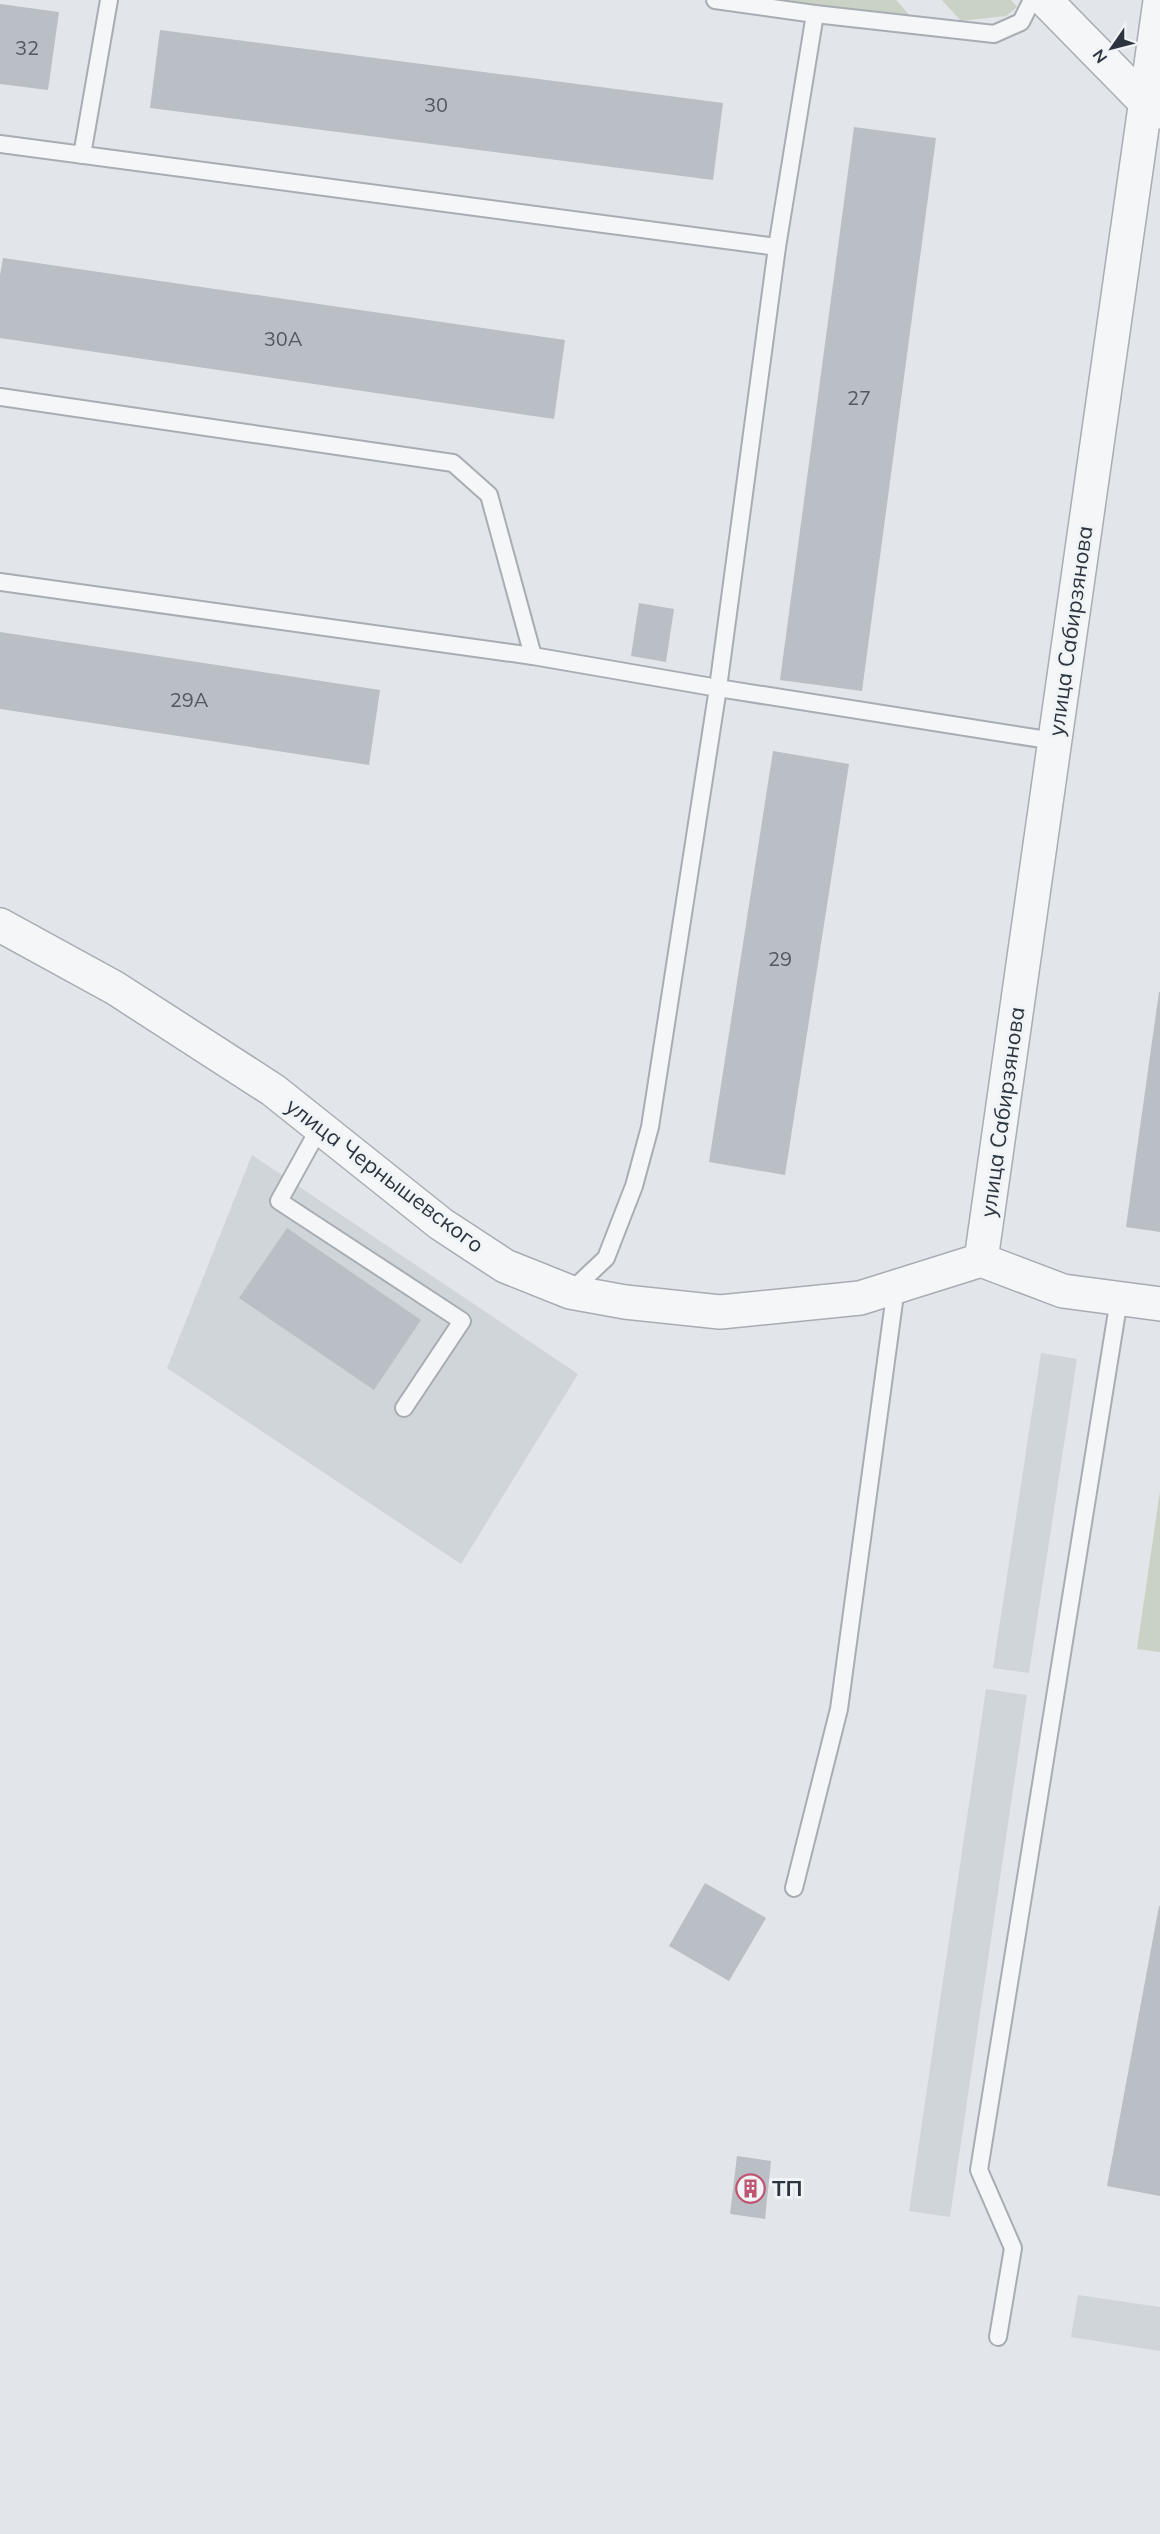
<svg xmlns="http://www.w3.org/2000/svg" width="1160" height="2534" font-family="Mulish,sans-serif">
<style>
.built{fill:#d0d5da}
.green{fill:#c9d2c4}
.building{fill:#babfc5}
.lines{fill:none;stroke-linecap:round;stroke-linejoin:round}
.service-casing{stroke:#a8adb3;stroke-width:20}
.minor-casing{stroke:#a8adb3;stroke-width:36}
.service{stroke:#f4f6f7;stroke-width:16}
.minor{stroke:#f4f6f7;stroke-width:33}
.labels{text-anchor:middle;stroke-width:6;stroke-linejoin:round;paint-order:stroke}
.number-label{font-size:20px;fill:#505860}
.street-label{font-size:22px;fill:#2c353f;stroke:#f1f4f6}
.poi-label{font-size:22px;font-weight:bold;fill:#2c353f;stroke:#f1f4f6;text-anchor:start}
</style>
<rect width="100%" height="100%" fill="#e2e5e9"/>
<g class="built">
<path d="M252,1155L578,1374L461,1564L167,1368Z"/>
<path d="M1041,1353L1077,1359L1029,1673L993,1668Z"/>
<path d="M986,1689L1027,1695L950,2217L909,2211Z"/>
<path d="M1078,2295L1160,2307V2351L1071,2337Z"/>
</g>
<g class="green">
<path d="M771,0H896L911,17L776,1Z"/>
<path d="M942,0H1011L1017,7L1006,16L961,21Z"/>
<path d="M1160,1491V1652L1137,1649Z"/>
</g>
<g class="building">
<path d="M0,4L59,12L48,90L0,84Z"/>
<path d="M160,30L723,103L713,180L150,108Z"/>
<path d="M854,127L936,138L862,691L780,680Z"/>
<path d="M3,258L565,340L554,419L0,338V275Z"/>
<path d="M639,603L674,609L666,662L631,656Z"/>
<path d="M0,632L380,690L369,765L0,709Z"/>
<path d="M773,751L849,764L785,1175L709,1162Z"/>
<path d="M1159,992H1160V1232L1126,1227Z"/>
<path d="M287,1228L421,1320L374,1390L239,1298Z"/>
<path d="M705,1883L766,1918L729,1981L669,1946Z"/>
<path d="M1159,1906H1160V2196L1107,2186Z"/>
<path d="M737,2156L771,2161L765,2219L730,2214Z"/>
</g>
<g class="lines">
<defs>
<g id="service">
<path d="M715,0L815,14L994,34L1021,22L1032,0"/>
<path d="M0,144L777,247"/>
<path d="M82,155L109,0"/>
<path d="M0,397L453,463L489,495L533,656"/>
<path d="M0,582L533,656L718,688L1054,741"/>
<path d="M320,1127L279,1201L462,1321L404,1408"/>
<path d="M570,1292L606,1258L634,1186L650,1127L718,688L777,247L815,14"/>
<path d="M794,1888L839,1709L896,1287"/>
<path d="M998,2337L1013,2248L979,2170L1119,1299"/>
</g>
<g id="minor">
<path d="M1045,0L1145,102L1159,112"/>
<path d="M0,925L115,988L273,1090L441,1224L505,1266L570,1292L625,1302L720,1312L860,1298L981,1260"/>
<path d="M981,1260L1160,1"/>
<path d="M981,1260L1063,1291L1160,1304"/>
</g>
</defs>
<use href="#service" class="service-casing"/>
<use href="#minor" class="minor-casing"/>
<use href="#service" class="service"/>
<use href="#minor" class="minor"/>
</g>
<defs>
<symbol id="building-ring" viewBox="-11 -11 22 22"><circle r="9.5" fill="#f1f4f6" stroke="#c05572" stroke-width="1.5"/><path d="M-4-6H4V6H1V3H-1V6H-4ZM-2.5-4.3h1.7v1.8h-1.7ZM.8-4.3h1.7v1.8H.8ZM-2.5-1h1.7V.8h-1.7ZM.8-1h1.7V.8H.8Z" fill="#c05572"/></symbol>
</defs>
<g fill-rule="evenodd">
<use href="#building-ring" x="734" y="2172" width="33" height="33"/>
</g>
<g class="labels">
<g class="number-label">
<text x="27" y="55">32</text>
<text x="436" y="112">30</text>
<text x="283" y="346">30А</text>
<text x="859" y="405">27</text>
<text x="189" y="707">29А</text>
<text x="780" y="966">29</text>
</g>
<g class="street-label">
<text transform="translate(1070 631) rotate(-82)" y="8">улица Сабирзянова</text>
<text transform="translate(1002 1112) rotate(-82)" y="8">улица Сабирзянова</text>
<text transform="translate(385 1175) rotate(37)" y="8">улица Чернышевского</text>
</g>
<g class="poi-label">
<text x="772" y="2196">ТП</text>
</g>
</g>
<g transform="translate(1112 48) rotate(235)" stroke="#f1f4f6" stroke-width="4.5" paint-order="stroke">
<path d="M0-4.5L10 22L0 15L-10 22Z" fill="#2c353f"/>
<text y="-9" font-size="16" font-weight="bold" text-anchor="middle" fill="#2c353f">N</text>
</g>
</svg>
